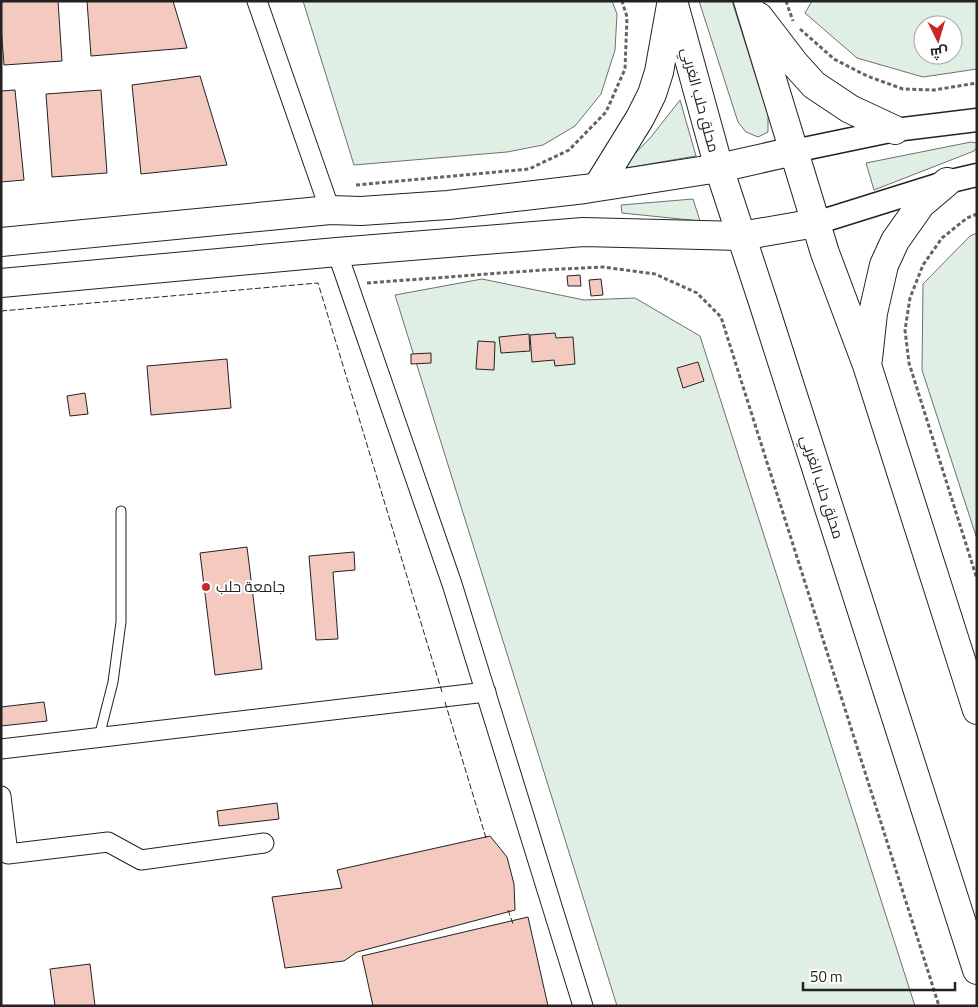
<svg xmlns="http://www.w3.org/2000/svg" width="978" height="1007" font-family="'Titillium Web',Cairo,sans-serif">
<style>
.green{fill:#e0efe3;stroke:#6f6f6f;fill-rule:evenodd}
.building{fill:#f3c9c0;stroke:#222}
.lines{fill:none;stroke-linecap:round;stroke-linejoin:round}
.service-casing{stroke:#222;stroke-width:11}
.minor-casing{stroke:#222;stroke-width:21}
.tertiary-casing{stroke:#222;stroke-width:25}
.primary-casing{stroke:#222;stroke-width:30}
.trunk-casing{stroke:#222;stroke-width:30}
.path{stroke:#646464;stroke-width:3;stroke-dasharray:4 2.5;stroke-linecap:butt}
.service{stroke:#fff;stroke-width:9}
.minor{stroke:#fff;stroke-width:19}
.tertiary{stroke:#fff;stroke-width:22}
.primary{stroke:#fff;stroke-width:28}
.trunk{stroke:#fff;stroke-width:28}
.fence{stroke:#222;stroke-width:1;stroke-dasharray:6 2.5;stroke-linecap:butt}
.poi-dot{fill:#c62828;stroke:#fff;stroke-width:2}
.labels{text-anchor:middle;stroke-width:4;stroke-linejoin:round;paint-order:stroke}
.street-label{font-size:15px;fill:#222;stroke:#fff}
.poi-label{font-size:15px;fill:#222;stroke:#fff;text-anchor:start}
</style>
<rect width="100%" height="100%" fill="#fff"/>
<g class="green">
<path d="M303,1H612L617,14L615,50L601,94L575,126L543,145L507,152L354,165Z"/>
<path d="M699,1H732L768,115V132L758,137L746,132L738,122Z"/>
<path d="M812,1H977V69L923,77L857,58L805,13ZM923,25H953V55H923Z"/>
<path d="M680,100L696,156L620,169L651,137Z"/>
<path d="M971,142L977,143V147L974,151L874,190L866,163Z"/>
<path d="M693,199L700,221L622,213L621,205Z"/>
<path d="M977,233V539L922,370L923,284L970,236Z"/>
<path d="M482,279L584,300L635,298L700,336L915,1006H617L395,295Z"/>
</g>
<g class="building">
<path d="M1,1H58L62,61L4,65L1,26Z"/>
<path d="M87,1H173L187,48L91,56Z"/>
<path d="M200,76L227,165L141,174L132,85Z"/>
<path d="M15,90L24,180L1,182V91Z"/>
<path d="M101,90L107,173L52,177L46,94Z"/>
<path d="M580,275L581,286H568L567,276Z"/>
<path d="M601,279L603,295L591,296L589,280Z"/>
<path d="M555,333L556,338L573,337L575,364L555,366L554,360L532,362L530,335Z"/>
<path d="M529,334L530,351L501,353L499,337Z"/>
<path d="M478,341L495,342L494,370L476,369Z"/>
<path d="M431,353V363L411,364V354Z"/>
<path d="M227,359L231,408L151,415L147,366Z"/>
<path d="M698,362L704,381L683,388L677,368Z"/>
<path d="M85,393L88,414L70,416L67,396Z"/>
<path d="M247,547L262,669L215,675L200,553Z"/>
<path d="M354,552L355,570L333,572L338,639L316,640L309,556Z"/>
<path d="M44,702L47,721L1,726V707Z"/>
<path d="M277,803L279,819L219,826L217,811Z"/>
<path d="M490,836L507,857L514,884L515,910L357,952L344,961L285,968L272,897L342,888L337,870Z"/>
<path d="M528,917L548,1006H373L362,956Z"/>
<path d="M90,964L95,1006H55L50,969Z"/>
</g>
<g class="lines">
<defs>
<path id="service" d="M99,737L113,682L121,622V511"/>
<g id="minor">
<path d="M257,1L330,210"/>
<path d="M337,252L452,584L583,1006"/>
<path d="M1,749L486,692"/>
<path d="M1,796L8,854L108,842L141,860L264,843"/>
</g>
<g id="tertiary">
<path d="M794,151L895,130L977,120"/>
<path d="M816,223L947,182L977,175"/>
</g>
<g id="primary">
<path d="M1,242L330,210L361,211L448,205L585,189L719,168L794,151"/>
<path d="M1,283L337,252L583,232L741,236L816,223"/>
</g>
<g id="trunk">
<path d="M673,1L719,168L763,302L977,970"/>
<path d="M748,1L825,253L867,365L977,710"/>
<path d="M759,17L795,64L814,85L850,109L895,130"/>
<path d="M598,186L640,118L652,94L659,72L671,5"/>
<path d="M868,359L873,313L884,265L895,241L921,204L947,182"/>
</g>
</defs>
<use href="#service" class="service-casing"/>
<use href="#minor" class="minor-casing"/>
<use href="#tertiary" class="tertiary-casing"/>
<use href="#primary" class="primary-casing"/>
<use href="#trunk" class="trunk-casing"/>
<g class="path">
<path d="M786,1L793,21"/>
<path d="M800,29L834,59L867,76L903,89L934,90L977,83"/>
<path d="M356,185L529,169L569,150L606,112L625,69L627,17L622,1"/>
<path d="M977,214L967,218L942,238L923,265L910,298L905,330L909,363L977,579"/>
<path d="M367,283L542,270L603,267L655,274L697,293L721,317L939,1006"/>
</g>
<use href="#service" class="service"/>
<use href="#minor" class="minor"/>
<use href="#tertiary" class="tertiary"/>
<use href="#primary" class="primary"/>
<use href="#trunk" class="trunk"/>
<g class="fence">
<path d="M1,311L318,283L442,692"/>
<path d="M445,702L486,838"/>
<path d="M508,910L513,924"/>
</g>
</g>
<circle class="poi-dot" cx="206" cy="587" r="5"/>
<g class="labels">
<g class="street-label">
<text transform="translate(700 100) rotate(75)" y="5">محلق حلب الغربي</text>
<text transform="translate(822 487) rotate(72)" y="5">محلق حلب الغربي</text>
</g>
<g class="poi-label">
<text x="216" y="592">جامعة حلب</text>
</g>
</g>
<rect width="978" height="1007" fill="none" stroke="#222222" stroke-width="5"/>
<g transform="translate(938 40) rotate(175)"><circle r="24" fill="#ffffff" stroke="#a7a7a7"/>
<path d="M0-4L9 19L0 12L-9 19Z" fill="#c62828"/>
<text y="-8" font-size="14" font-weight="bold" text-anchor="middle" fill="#222222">ش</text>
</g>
<path d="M803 982v8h152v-8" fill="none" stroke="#222222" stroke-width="2.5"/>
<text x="810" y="982" font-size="15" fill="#222222" stroke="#ffffff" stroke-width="4" paint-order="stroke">50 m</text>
</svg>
